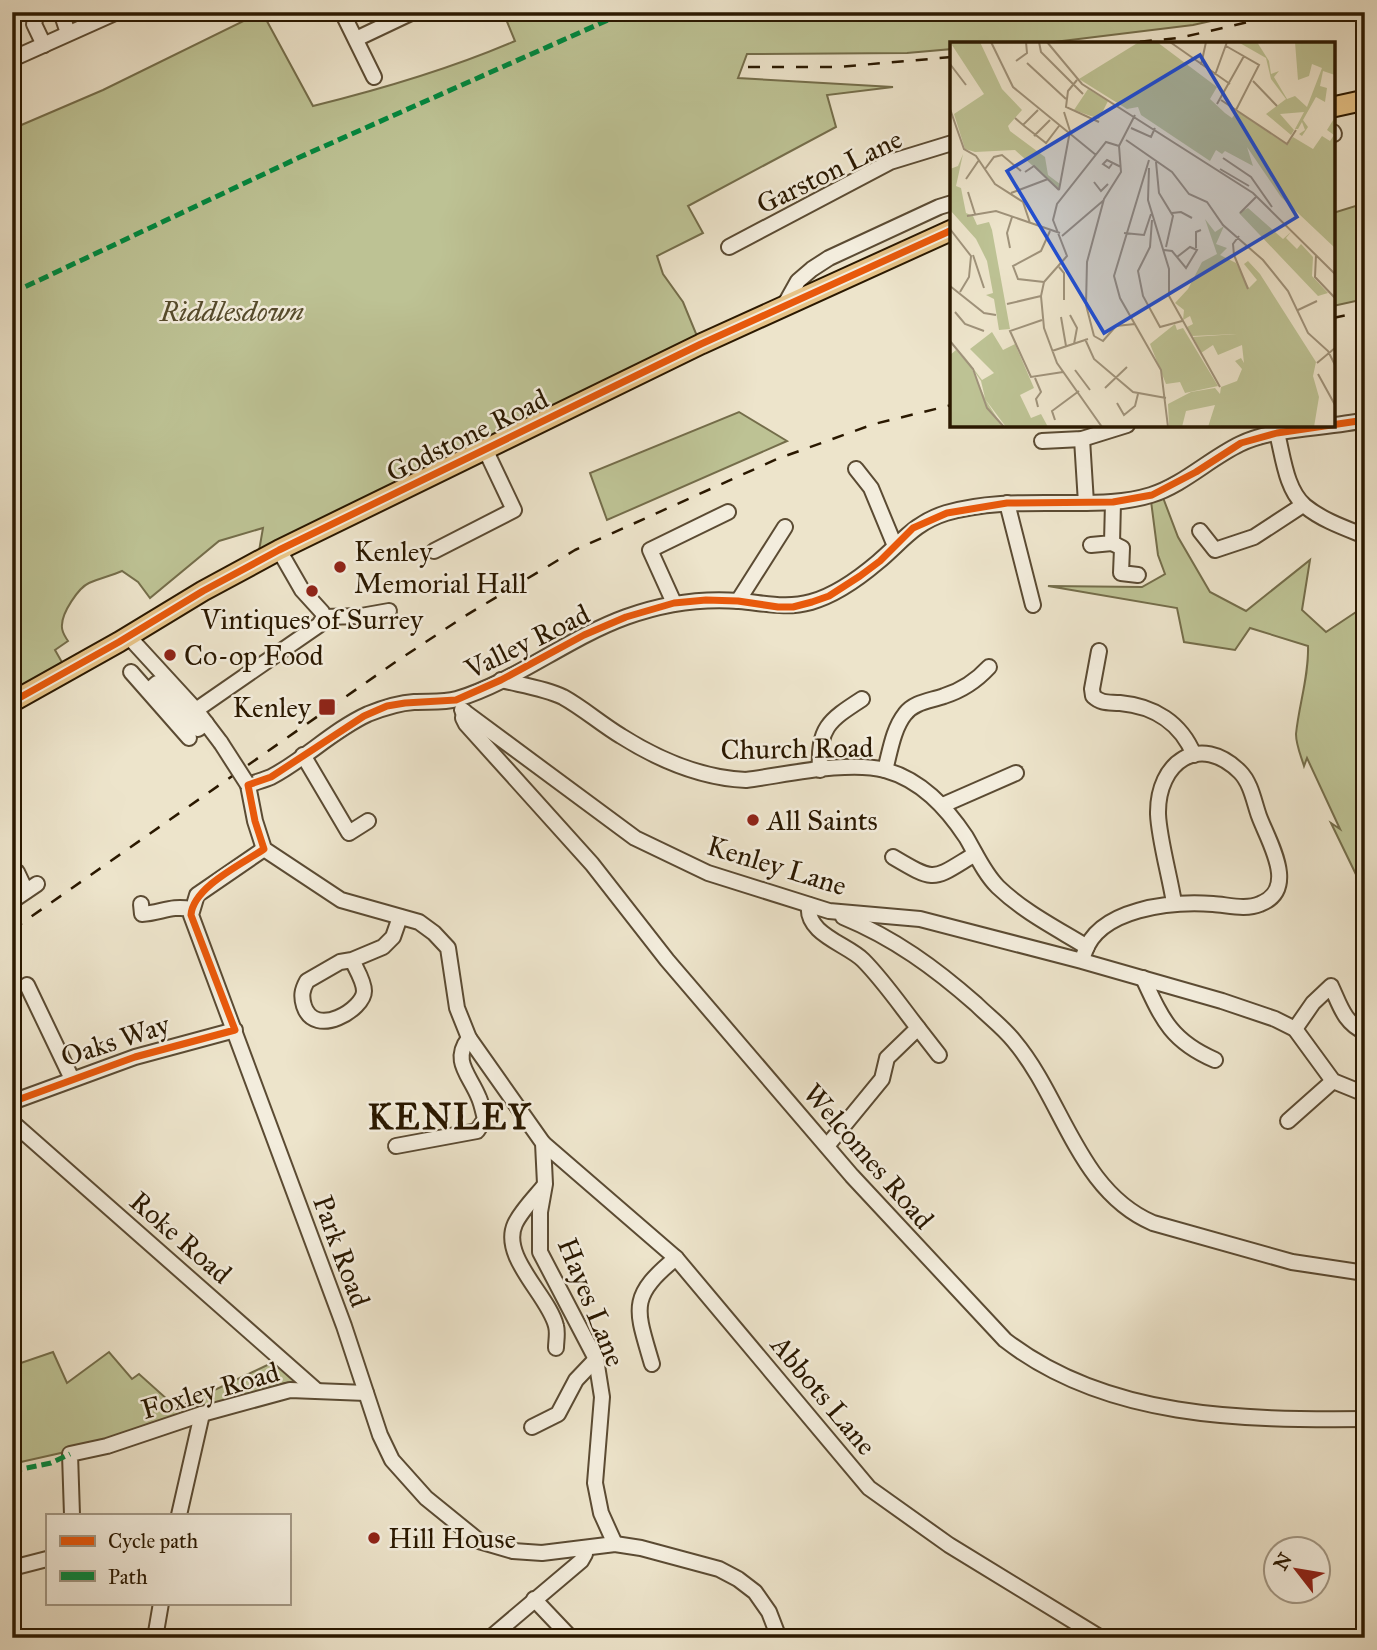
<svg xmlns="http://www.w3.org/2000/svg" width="1377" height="1650" font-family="'IM FELL Great Primer',serif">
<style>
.green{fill:#bdc294;stroke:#746d4a;stroke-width:2}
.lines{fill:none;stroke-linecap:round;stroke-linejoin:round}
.minor-casing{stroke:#5b4b33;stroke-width:18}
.highway-casing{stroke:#2a1800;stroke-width:23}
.minor{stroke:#f3eddd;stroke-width:14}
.highway{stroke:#e6c286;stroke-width:19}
.rail{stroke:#2a1800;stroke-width:2.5;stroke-dasharray:12 12;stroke-linecap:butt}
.minor-bridge-casing{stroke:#5b4b33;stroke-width:18;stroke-linecap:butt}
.minor-bridge{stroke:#f3eddd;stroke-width:14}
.quiet{stroke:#00873e;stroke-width:5;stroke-dasharray:10 5;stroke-linecap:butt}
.cycleway-casing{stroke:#f3eddd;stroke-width:11}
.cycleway{stroke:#e8590c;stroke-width:7}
.poi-dot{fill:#8f2418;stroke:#f3eddd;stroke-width:2.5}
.labels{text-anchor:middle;stroke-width:5;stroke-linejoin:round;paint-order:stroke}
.street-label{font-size:28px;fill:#2a1800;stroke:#f3eddd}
.park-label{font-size:28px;font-style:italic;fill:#564b2c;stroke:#f3eddd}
.poi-label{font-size:28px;fill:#2a1800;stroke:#f3eddd;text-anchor:start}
.district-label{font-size:35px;font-weight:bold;letter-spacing:2px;fill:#2a1800;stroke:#f3eddd}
.inset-road{fill:none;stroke:#9f927a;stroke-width:2}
.view{fill:#1d4ed8;fill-opacity:0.15;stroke:#1d4ed8;stroke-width:3.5}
.inset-edge{fill:none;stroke:#2a1800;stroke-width:3.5}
</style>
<rect width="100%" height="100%" fill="#ede4cb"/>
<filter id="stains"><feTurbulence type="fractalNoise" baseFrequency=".00286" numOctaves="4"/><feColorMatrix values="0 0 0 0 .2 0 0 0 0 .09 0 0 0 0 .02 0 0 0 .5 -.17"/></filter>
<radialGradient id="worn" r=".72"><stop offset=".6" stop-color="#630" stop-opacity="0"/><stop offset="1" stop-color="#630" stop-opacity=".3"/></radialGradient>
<g class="green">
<path d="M262,12L313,106C382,89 450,69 515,41L503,12H1251L1193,25L1054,42L952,44V49L907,53L747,54L738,78L893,87L827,95L836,127L688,206L703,233L657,256L663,274L683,302L697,336L259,551L263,528L219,541L150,598L138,582L122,571C111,576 100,578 89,583C78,588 62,613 62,625C61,632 65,636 68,641L55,650L63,664L12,692V129L103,90Z"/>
<path d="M1365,203V299L1333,306V213Z"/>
<path d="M739,412L787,441L607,520L590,473Z"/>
<path d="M1162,495L1178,537L1210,592L1246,611L1310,560L1302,610L1326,632L1365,606V893L1331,823L1340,829L1307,758L1304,766C1301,756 1296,745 1296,734C1299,704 1309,676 1308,646L1250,628L1235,650L1184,642L1177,608L1048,586L1142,587L1165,574L1158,555L1151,501Z"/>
<path d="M53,1352L67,1383L109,1352L132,1379L139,1374L169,1401L181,1406L278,1360L308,1385L285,1383L83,1448L12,1464V1366Z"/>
</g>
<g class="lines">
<defs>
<g id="minor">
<path d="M37,12L34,24L44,45"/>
<path d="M58,12L63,18L68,33"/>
<path d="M342,12L374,77"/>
<path d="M356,39L413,12"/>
<path d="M12,59L117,12"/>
<path d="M1333,132L1334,134"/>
<path d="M729,247L890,162L952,143"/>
<path d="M784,306L798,281L812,269L829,258L939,207L952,203"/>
<path d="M1277,433C1283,456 1286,490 1305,506C1322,520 1345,528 1365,536"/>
<path d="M1082,439L1086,503"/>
<path d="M1042,441L1082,439L1127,425"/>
<path d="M856,469L871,488L895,546"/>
<path d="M1007,503L1033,605"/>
<path d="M1200,531L1215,550L1254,537L1303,505"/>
<path d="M1112,543L1122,548L1121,573L1138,575"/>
<path d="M1091,545L1112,543L1113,502"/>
<path d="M434,551L514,510L485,449"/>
<path d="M738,601L785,527"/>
<path d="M674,603L650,550L728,512"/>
<path d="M324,617L361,616L389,611"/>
<path d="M129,637L196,710L221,743"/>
<path d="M1099,651L1092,689L1093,696C1102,704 1108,702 1120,703C1154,706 1181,723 1194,755"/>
<path d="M131,672L189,738"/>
<path d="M501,680C521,685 544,688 563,697C583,708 601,724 621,736C659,760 701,778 746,780C785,775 848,760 885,770C921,780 946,807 966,837C976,854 984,873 998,887C1024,912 1056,928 1087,947"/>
<path d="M149,690L157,683L198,729L206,723"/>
<path d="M196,710L319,625L324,617L322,612L302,590L279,550"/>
<path d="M462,710L635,838L708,873L829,911L920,919L1082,961L1222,1001L1275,1019L1295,1029L1333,1081L1365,1094"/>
<path d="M464,711L463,718L466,724L592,864L667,960L852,1176L1005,1340C1107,1419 1242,1420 1365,1419"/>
<path d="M303,755L349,833L368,821"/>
<path d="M820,770C818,728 828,721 862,699"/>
<path d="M885,770C890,752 893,729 905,714C914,702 930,701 944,696C960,691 977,680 989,667"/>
<path d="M943,805L1016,773"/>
<path d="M264,849L197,895L191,915L344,1326L380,1435L392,1460L426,1498L479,1541L513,1551L542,1553L615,1544L641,1548L719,1569L738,1579L755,1592L769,1612L779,1638"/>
<path d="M893,857C937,883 932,880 975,854"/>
<path d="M17,872L26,891"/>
<path d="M12,901L37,884"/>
<path d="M141,904L142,914C161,913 171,905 191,909"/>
<path d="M809,905C805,934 847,944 863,960C883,980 900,1005 918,1028L887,1058L882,1079L827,1146"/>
<path d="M843,917C894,938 935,968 976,1004C988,1016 1003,1027 1014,1041C1063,1099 1078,1191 1153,1223L1292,1262L1365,1273"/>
<path d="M1084,954C1098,908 1172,901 1213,904C1228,905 1246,910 1260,904C1299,889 1268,841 1259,816C1254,802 1251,783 1240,772C1200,732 1157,762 1158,814C1159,839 1170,877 1174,903"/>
<path d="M352,960C356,969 364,981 364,991C364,1009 315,1039 304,1006C301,996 302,990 307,981L340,962L352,960L383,947L393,937L400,917"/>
<path d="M1143,978C1162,1019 1171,1041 1215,1060"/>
<path d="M27,985L72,1079"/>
<path d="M918,1028L939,1055"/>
<path d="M1295,1029L1313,1003L1331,986C1340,1005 1344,1023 1365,1032"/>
<path d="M12,1102L135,1057L235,1030"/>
<path d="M1288,1121L1333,1081"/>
<path d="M12,1122L316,1390"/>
<path d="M543,1143L676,1258L869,1488L949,1545L1101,1638"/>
<path d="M396,1146L477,1131L485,1119C483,1112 482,1105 479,1098C470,1075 451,1061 469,1038"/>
<path d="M544,1186C535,1197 521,1211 515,1224C500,1257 549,1296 556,1326C558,1333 556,1341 556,1348"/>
<path d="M652,1364C636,1309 628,1297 676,1258"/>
<path d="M532,1427L558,1414L576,1380L596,1359"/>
<path d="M72,1515L70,1454L107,1446L202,1414L290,1390L366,1393"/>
<path d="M179,1515L202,1414"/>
<path d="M615,1544L601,1513L595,1483L602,1397L596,1359L540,1252V1212L545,1184L543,1143L469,1038L457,1008L448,948L434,933L419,922L341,900L264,849L255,821L248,785C256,782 264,780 271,777C304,760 333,730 368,714C383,708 398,703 414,702C428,701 443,703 457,699C514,682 568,638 626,617C662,604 700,598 739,601C764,603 786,609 811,602C836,595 858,579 878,562C902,542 914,523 946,513C987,501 1030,503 1072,503C1098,503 1125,503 1151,495C1183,485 1209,459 1240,444C1275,427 1326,429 1365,420"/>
<path d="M12,1568L47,1559"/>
<path d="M534,1599L571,1638"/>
<path d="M155,1638L161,1603"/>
<path d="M490,1638L581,1561L585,1554L584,1548"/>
</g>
<g id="highway">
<path d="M1333,107L1365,100"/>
<path d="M12,702L119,642L203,591L279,550L701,344L952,230"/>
</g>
</defs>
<use href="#minor" class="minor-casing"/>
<use href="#highway" class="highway-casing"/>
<use href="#minor" class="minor"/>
<use href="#highway" class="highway"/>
<g class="rail">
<path d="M1116,44L1179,38L1292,12"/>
<path d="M748,67H838L952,57"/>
<path d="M1333,318L1365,311"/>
<path d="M12,930L394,663L465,616L575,550L777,459L874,424L952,405"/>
</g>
<defs>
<path id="minor-bridge" d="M221,743L248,785"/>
</defs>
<use href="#minor-bridge" class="minor-bridge-casing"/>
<use href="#minor-bridge" class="minor-bridge"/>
<g class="quiet">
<path d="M12,293L300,157L626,12"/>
<path d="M12,1471L51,1463L70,1454"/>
</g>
<defs>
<g id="cycleway">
<path d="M12,702L119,642L203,591L279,550L701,344L952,230"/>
<path d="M12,1102L135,1057L235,1030L191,915C193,887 242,864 264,849L255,821L248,785L271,777L364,716L387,706L405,703L456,700L501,680L584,635L626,617L674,603L706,600L738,601L778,607H793L812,602L829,596L860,576L880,561L913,528L947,513L1007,503L1113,502L1152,495L1196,472L1241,443L1277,433L1365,420"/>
</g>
</defs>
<use href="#cycleway" class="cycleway-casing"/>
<use href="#cycleway" class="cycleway"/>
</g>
<g class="poi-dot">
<circle cx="340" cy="567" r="7"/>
<circle cx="312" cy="591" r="7"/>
<circle cx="170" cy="655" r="7"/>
<rect x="318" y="698" width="18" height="18" rx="3.5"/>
<circle cx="753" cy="820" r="7"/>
<circle cx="374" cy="1538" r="7"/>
</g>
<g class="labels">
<g class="street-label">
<text transform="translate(829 171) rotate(-26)" y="10">Garston Lane</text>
<text transform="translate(467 435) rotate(-26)" y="10">Godstone Road</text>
<text transform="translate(527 641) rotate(-26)" y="10">Valley Road</text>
<text transform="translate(797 748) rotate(-1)" y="10">Church Road</text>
<text transform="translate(777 865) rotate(17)" y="10">Kenley Lane</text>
<text transform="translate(115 1040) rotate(-18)" y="10">Oaks Way</text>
<text transform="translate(869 1156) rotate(49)" y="10">Welcomes Road</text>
<text transform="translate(181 1237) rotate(41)" y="10">Roke Road</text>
<text transform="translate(342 1251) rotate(70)" y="10">Park Road</text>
<text transform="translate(592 1302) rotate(68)" y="10">Hayes Lane</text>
<text transform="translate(210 1390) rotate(-16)" y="10">Foxley Road</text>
<text transform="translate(824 1395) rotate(50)" y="10">Abbots Lane</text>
</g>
<g class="park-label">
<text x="232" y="321">Riddlesdown</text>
</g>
<g class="poi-label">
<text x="354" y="561">Kenley<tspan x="354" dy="32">Memorial Hall</tspan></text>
<text x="312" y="629" text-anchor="middle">Vintiques of Surrey</text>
<text x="184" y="665">Co-op Food</text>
<text x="311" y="717" text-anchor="end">Kenley</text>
<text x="767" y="830">All Saints</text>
<text x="388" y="1548">Hill House</text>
</g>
<g class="district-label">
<text x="450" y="1129">KENLEY</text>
</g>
</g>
<g transform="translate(950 42)">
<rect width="385" height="385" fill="#ede4cb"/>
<path d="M0,0H30L52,47L72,68L58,84L60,89L95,115L98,133L110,142L109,147L65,108L25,110L15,107L4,72L34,52ZM189,0H207L267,45L260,57L275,71L282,76L287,69L337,103L343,95L363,107L372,94L380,99L384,93L377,88L385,75V206L331,155L297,105L303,124L275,109L272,112L266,108L260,119L191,73L188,65L177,67L129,37ZM288,0H307L319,19L321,32L329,29L324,35L337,57L345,54L357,65L372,26L362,22L359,34L348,38L345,0H385V33L373,29L370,44L377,46L375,60L366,55L353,78L358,85L352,94L349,92L355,88L352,80L348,87H352H345L354,70L330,72L344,88L341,93L316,72L336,57L321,37L316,16ZM138,47L158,59L149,77L124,68ZM13,112L6,144L11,146L16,171L23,174L27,183L39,180L42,188L60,287L49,288L44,257L36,253L43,251L37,219L26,197L0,168V127L8,124ZM298,166L333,197L341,190L336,196L347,207L351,202L363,215L362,234L378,251L368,254L289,171ZM255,177L265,190L274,184L266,202L277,206L270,213L286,221L299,246L307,238L294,222L298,219L310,232L366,320L363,334L369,355L364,385H258L265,363L236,369L232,385H219L218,362L241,350L265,346L270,352L271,345L287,339L292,327L285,319L291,316L294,321L292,303L268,313L263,303L251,311L243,295L287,292L242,294L237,285L243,282L240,274L233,278L234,268L225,261L238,247L252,220L267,212ZM225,282L227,288L233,286L268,344L235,351L230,340L216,342L200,302ZM42,290L53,308L65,302L84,346L70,353L81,376L91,372L98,385H56L35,357L53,385H0V313L6,308L21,325L35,356L31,339L11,310L32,338L44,331L20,307Z" fill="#bdc294"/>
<path class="inset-road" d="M41,0L63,45L146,113M89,0L91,10L133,52M97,0L132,42L303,151L385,232M220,0L280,42M276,4L309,23L286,68M66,19L77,11L76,0M77,21L116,57M0,22L16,43M251,23L256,0M265,33L277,0M127,38L118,49L116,65L149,80M303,39L327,64M271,58L337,102L346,88M267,62L294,14M0,67L14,107L26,114L45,142L73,160L80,181M65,76L73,83L88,68M73,83L96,101L109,84M181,86L201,95L205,86M84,94L100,78M176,98L222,130L239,152L257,160L273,183L313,218L338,249L358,291L378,309L385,323M273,116L301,135L322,165M199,118L164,234L170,256L211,328L218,385M206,120L209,151L223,174L216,205M162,122L159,126L153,122L157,118L171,125M199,126L198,158L219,227V254L270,345M35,127L44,115L52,113L71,129M270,127L299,144M75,130L84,124L109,148M16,137L29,118M144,140L151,149L158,142M109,148L120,89L114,70M18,150L25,172M61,151L98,137M222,171L231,170L242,176M290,171L307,154M17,174L46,169L110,191M202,178L200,205L188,229L193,254L210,285L232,279M0,187L21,214L19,235L10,250M174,191L194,193L201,172M112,194L154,158M289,194L283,202L284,213L298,247M60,206L57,191L62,175M246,206V190L251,188M214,208L222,209L236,226L247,208L240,205L227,215M23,213L34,246M366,213L365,235L385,256M109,225L114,231V258M94,240L68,237L63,224L91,209L100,189M0,244L34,271L46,273M57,262L91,254M348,268L367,259M5,270L15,282L34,289M120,273L127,286L124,302M111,275L116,304M92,278L60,289L81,335L113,330M144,294L136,263L137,220L154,157L171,130L169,104L185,73M144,294L153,299L166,284L185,282M135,297L144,317L183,350L216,356M0,299L23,327L37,366L54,385M102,309L138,297M367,321L385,306M125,328L140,348M368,332L385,363M85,336L91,350L86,357L88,365M155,346L177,325M167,361L174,373L185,364L188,352M105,378L102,369L129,349M152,385L107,321L94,286L91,254L94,240L117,214L103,178L107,162L156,100L169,104"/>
<path class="view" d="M250,13L347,175L154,291L57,129Z"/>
<rect width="385" height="385" class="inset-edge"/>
</g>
<rect width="1377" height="1650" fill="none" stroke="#ede4cb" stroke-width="42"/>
<rect x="14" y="14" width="1349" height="1622" fill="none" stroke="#2a1800" stroke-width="3.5"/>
<rect x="21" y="21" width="1335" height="1608" fill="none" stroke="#2a1800" stroke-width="2"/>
<rect x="46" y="1514" width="245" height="91" fill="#f3eddd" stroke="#a39885" stroke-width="2"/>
<rect x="60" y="1536" width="35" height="10" fill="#e8590c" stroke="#a39885" stroke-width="2"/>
<text x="108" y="1548" font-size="21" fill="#2a1800">Cycle path</text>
<rect x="60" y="1571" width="35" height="10" fill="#00873e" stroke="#a39885" stroke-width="2"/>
<text x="108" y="1584" font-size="21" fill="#2a1800">Path</text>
<g transform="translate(1297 1570) rotate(301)"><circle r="33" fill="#f3eddd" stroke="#a39885" stroke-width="2"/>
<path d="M0-5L12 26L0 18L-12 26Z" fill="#8f2418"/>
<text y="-10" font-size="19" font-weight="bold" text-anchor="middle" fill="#2a1800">N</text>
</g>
<rect width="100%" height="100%" filter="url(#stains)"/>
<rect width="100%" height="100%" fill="url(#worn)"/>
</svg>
